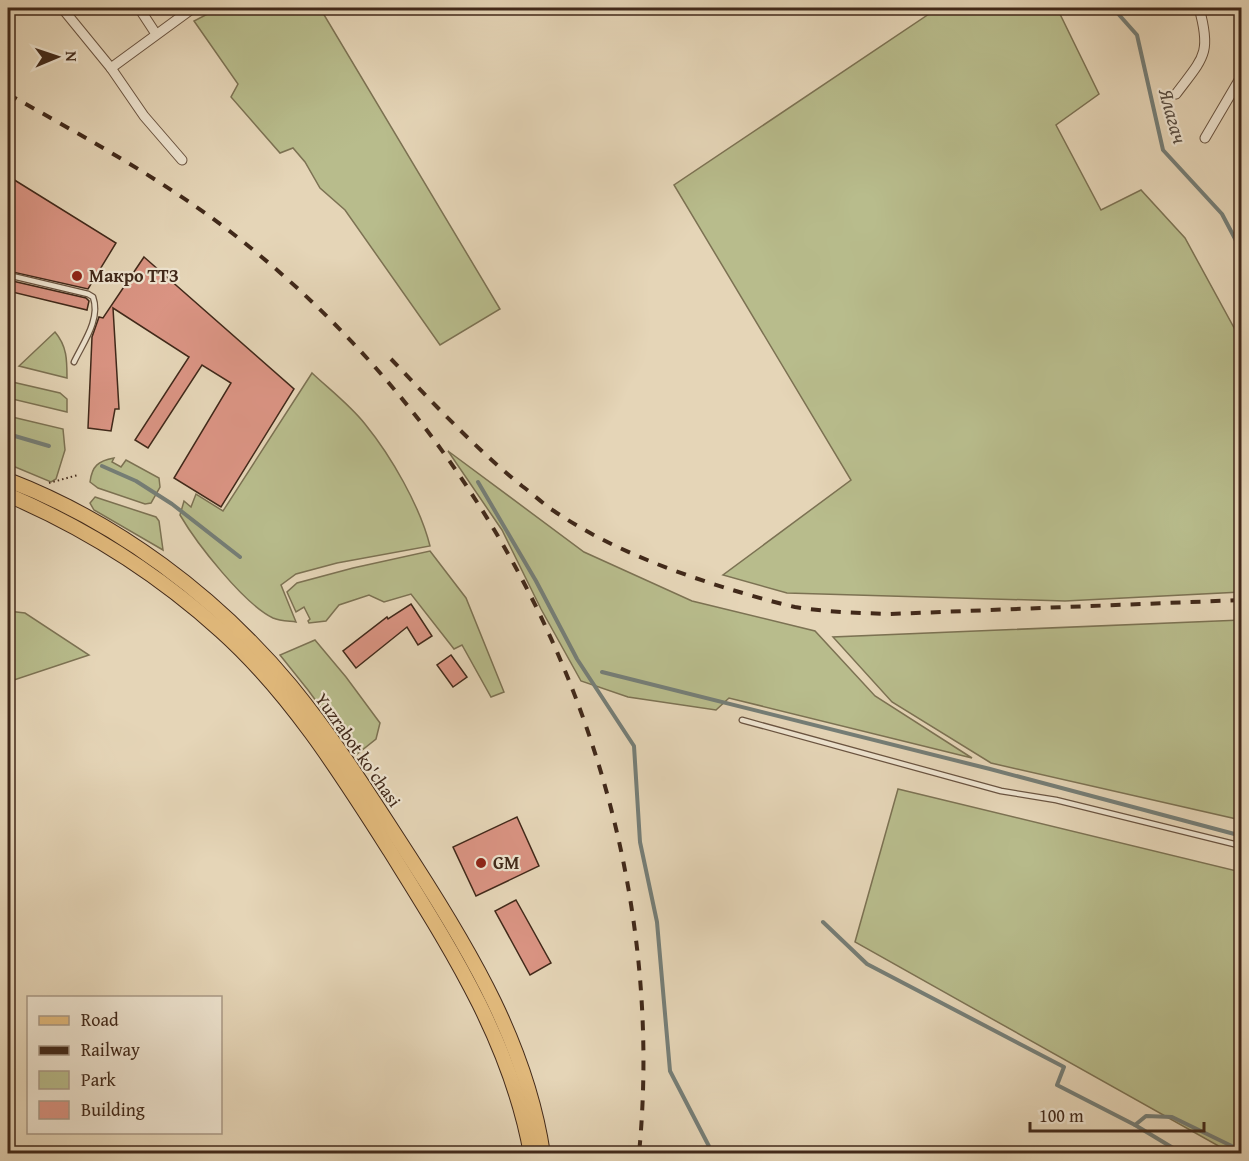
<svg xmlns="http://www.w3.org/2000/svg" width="1249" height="1161" font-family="'Gentium Book Plus',serif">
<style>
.green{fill:#b8bc8c;stroke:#7c7253;stroke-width:1.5}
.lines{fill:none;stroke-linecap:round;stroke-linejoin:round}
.stream{stroke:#757e77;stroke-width:4}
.building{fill:#da9483;stroke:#41291a;stroke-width:1.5}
.lane-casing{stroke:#6a5441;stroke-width:7}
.street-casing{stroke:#6a5441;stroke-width:11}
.primary-casing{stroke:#41291a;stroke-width:16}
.path{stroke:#41291a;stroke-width:2;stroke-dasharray:1.5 3;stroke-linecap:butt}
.lane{stroke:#eee4d0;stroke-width:4.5}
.street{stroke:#eee4d0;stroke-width:9}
.primary{stroke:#e2ba7c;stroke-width:14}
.rail{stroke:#41291a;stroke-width:4;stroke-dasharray:10 10;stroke-linecap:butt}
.poi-dot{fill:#8f2418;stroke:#eee4d0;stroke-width:2}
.labels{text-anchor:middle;stroke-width:4.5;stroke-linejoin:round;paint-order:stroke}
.poi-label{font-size:18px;font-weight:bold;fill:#41291a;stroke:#eee4d0;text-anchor:start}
.street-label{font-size:18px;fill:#41291a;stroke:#eee4d0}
.water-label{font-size:20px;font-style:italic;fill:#574c41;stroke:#eee4d0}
</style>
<rect width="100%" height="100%" fill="#e5d5b7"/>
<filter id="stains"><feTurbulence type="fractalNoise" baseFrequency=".00333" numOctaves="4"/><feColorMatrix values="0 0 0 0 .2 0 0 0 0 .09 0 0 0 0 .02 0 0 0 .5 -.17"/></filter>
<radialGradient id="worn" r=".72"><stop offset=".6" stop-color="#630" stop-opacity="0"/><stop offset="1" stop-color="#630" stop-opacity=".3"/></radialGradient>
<g class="green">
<path d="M219,8H320L500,309L440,345L345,210L320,188L305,162L293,148L280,153L231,97L238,84L194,21Z"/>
<path d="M938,8H1057L1099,94L1056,125L1101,210L1141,190L1185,238L1238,335L1241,337V592L1065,601L787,593L723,575L851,480L674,185Z"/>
<path d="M55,332C67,346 67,360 67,378L19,366Z"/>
<path d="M312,373C329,389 350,405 365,424C391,456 420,506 430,546L337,563L296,574L281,585L296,622C289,621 280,621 273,618C244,604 197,544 180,515L184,501L191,507L196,494L223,511Z"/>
<path d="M8,381L60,393L67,399V412L8,398Z"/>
<path d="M8,416L63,429L65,450L56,479L51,482L8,464Z"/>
<path d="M448,451L584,552L692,601L815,631L875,696L972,758L729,698L716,710L628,697L581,681L541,609L502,530Z"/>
<path d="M114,458L112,462L121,467L126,460L159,478L160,487L151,503L145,504L98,488L90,482C92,466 98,461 114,458Z"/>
<path d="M95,497L156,517L159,521L163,550L94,510L90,503Z"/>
<path d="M430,551L466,598L504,692L491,697L462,645L454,649L411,594L384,602L369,595L339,605L326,621L309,623L308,621L310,619L304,607L296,612L287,592L297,583L353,568Z"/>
<path d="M8,611L25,613L89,655L8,682Z"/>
<path d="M1241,620V820L991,763L892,702L833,637Z"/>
<path d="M315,640L346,677L380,723L376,739L356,755L308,690L280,655Z"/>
<path d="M898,789L1241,872V1153H1231L855,942Z"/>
</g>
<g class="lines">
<g class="stream">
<path d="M1113,8L1137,35L1163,150L1222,214L1242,252"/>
<path d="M8,434L49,446"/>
<path d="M102,466L136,481L172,504L240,557"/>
<path d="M478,482L536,581L577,659L634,746L640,842L657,922L670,1071L713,1154"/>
<path d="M602,672L990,769L1242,836"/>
<path d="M823,922L867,964L1064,1067L1057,1085L1135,1125L1183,1154"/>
<path d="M1135,1125L1146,1116L1172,1117L1242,1151"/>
</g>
</g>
<g class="building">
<path d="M8,176L116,243L88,289L8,271Z"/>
<path d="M144,257L294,389L221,507L174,478L231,383L202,365L148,448L135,440L189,357L113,308L119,409H115L111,431L88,428L92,337L99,317L103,318Z"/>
<path d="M8,280L86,298L89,301L87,310L8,291Z"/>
<path d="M411,604L432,636L418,645L407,627L356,668L343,651L387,617L388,619Z"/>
<path d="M451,655L467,677L453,687L437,665Z"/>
<path d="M517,817L539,866L476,896L453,847Z"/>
<path d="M516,900L551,963L530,975L495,911Z"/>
</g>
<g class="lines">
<defs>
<g id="lane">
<path d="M8,275L88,294L93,297C101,319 83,343 74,362"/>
<path d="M742,720L1001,791L1056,800L1242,846"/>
</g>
<g id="street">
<path d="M62,8L111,68L144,116L182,160"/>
<path d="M139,8L156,34"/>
<path d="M111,68L193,8"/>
<path d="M1176,94C1203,58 1212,54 1199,8"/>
<path d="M1205,138L1242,75"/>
</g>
<g id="primary">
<path d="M8,480C117,522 216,596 291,686C336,741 374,802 413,862C471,952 527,1046 543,1154"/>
<path d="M8,495C85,528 159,575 221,631C290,693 341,774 390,851C449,946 511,1041 531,1154"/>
</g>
</defs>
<use href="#lane" class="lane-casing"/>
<use href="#street" class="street-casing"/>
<use href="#primary" class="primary-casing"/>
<path class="path" d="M49,483L78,475"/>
<use href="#lane" class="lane"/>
<use href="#street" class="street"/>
<use href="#primary" class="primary"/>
<g class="rail">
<path d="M8,94C84,137 162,179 232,233C510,449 673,800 639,1154"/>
<path d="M391,359C433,403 475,448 522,486C533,494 543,504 554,511C607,547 668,570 729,589C750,595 772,602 795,607C826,612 858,613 890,614L1242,600"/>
</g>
</g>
<g class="poi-dot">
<circle cx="77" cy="276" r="6"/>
<circle cx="481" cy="863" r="6"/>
</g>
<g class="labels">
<g class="poi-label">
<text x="89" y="282">Макро ТТЗ</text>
<text x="493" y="869">GM</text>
</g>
<g class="street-label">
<text transform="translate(358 750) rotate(55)" y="6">Yuzrabot ko'chasi</text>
</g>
<g class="water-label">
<text transform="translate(1173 116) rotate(74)" y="7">Ялагач</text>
</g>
</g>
<rect width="1249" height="1161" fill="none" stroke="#e5d5b7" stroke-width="30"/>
<rect x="9" y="9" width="1231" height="1143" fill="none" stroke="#41291a" stroke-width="3"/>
<rect x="15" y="15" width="1219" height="1131" fill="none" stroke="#41291a" stroke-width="1.5"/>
<rect x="27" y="996" width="195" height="138" fill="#eee4d0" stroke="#a99987" stroke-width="1.5"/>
<rect x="39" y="1016" width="30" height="9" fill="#e2ba7c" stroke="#a99987" stroke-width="1.5"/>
<text x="81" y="1026" font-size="18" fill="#41291a">Road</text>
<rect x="39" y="1046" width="30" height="9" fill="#41291a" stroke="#a99987" stroke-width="1.5"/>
<text x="81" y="1056" font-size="18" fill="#41291a">Railway</text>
<rect x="39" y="1071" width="30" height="18" fill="#b8bc8c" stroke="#a99987" stroke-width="1.5"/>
<text x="81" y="1086" font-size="18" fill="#41291a">Park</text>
<rect x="39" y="1101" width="30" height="18" fill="#da9483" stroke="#a99987" stroke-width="1.5"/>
<text x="81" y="1116" font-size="18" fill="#41291a">Building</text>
<g transform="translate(57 57) rotate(88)" stroke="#eee4d0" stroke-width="4.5" paint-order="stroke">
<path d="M0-4.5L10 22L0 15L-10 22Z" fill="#41291a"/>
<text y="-9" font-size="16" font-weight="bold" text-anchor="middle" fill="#41291a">N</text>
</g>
<path d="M1030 1122v9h174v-9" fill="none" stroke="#41291a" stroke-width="3"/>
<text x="1039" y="1122" font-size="18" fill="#41291a" stroke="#eee4d0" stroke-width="4.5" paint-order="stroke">100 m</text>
<rect width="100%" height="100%" filter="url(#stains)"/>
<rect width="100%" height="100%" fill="url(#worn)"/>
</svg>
